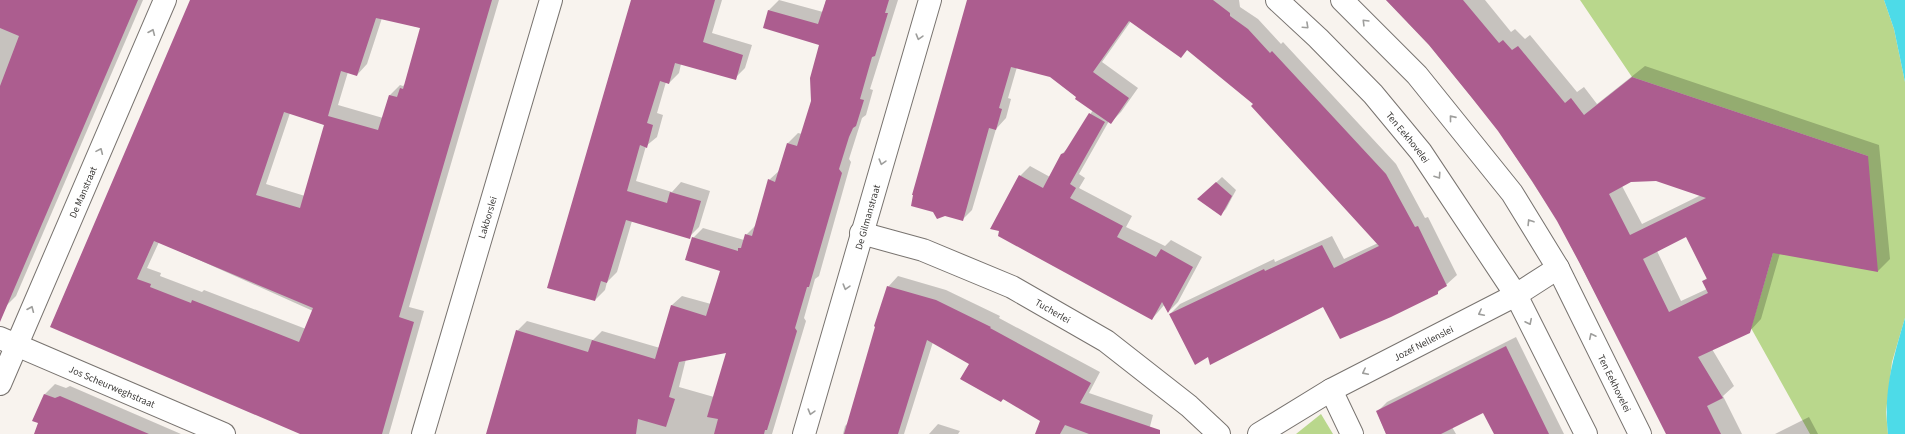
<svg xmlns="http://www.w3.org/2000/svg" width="1905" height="434" font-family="'Source Sans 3',sans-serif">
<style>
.green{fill:#b9d78c}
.water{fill:#4ddbe8}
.shadow{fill:#0003;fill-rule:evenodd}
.building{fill:#ac5d8f;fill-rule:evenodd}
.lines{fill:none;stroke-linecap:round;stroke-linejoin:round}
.street-casing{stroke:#78736f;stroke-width:24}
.secondary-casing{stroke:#78736f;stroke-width:24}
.street{stroke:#fff;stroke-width:22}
.secondary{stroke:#fff;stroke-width:22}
.oneway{stroke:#9e9e9c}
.labels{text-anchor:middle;stroke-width:4;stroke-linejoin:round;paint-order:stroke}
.street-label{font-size:10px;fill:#3e3c3a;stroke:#fff}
</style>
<rect width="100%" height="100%" fill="#f8f3ee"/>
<g class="green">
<path d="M1580,0H1884L1894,29L1905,82V318L1892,362L1886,412L1888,434H1810L1751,328L1773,253L1868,156L1632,77Z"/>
<path d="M1321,414L1333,434H1296Z"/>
</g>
<g class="water">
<path d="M1884,0H1905V82L1894,29Z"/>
<path d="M1905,318V434H1888C1883,392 1893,358 1905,318Z"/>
</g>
<g class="shadow">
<path d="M0,0H143L16,296L6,306L0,303Z"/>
<path d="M191,0H499L409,307L424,311L389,434H303L51,326ZM382,18L421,28L406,83L403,86L400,85L389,96L383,118L338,105L348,72L357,75L367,64ZM290,113L325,125L305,196L266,184ZM159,242L313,311L306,329L204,290L202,292L160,276L161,273L147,268Z"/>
<path d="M632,0H722L712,33L752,45L745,68L735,78L681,64L679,73L669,83L666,82L657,113L663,115L657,137L646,146L636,181L672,192L681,182L710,191L699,227L689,237L632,221L617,272L607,282L605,290L595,300Z"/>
<path d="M779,0L823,12L826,0H898L870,89L873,90L866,115L862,118L849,159L851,162L819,276L815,279L804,318L806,321L772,434H487L517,331L527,321L593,340L602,331L660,348L672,305L682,296L711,304L721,271L693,238L703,228L744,240L746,235L757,224L769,180L780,170L788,143L798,133L802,134L812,101L820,44L764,27L769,10ZM727,352L714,397L679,387L686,359Z"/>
<path d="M968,0H1239L1240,7L1258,19L1281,44L1283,42L1396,164L1425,218L1428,217L1457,275L1437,293L1324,305L1208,356L1170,314L1180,304L1274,259L1275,262L1332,236L1344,259L1378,243L1254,104L1188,49L1181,56L1131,21L1102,62L1138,88L1121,112L1111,122L1109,121L1079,174L1085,178L1079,188L1132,216L1126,227L1165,246L1171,240L1202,257L1178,302L1168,312L1165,304L1152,319L1020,176L1030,166L1050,177L1062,154L1070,146L1093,110L1050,76L1017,67L1008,98L1011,99L1006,118L996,129L972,210L962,220Z"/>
<path d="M1386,0H1485L1511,32L1515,29L1525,39L1530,35L1577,92L1584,87L1597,104L1645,66L1879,145L1890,259L1878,271L1780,253L1761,319L1749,332L1712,349L1734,386L1723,396L1742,434H1668L1558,221L1499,131L1429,45ZM1656,180L1701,195L1642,224L1622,186L1631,181ZM1686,236L1707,278L1703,281L1707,289L1681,301L1657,251Z"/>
<path d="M1222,177L1236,190L1226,209L1221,214L1199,199Z"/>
<path d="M898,276L946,290L1000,316L999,318L1100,372L1089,393L1153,415L1148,434H1052L1042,420L1004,399L1001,401L970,364L933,342L904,434H843L845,426L848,423L888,287Z"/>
<path d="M1516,337L1564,434H1495L1484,412L1452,427L1456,434H1386L1377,412L1387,402Z"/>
<path d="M55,384L66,388L70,386L181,434H35L39,423L45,394Z"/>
<path d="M1809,417L1818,434H1775Z"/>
<path d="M938,424L960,431L958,434H929Z"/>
</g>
<g class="building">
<path d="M0,0H138L0,322V86L19,36L0,28Z"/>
<path d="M190,0H492L399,317L414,322L382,434H300L50,327ZM376,18L420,28L403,89L400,88L397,97L389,95L378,130L328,116L341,71L357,76ZM284,112L324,125L300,208L256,195ZM154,241L313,308L299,342L192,300L191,303L150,287L151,284L137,279Z"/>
<path d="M631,0H715L703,42L743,55L736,80L675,63L669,84L660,81L647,123L653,125L647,148L640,145L627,191L667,203L670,192L701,201L690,239L626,220L607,283L601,281L595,301L547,288Z"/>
<path d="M826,0H889L885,13H888L875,56L872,57L860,99L864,100L856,126L853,128L849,137L839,169L842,173L809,287H807L795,328L797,331L781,385L767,430H765L764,434H714L718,419L707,417L726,353L679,362L669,397L675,399L666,427L638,419L636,434H486L516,330L588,352L592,340L655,359L671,305L706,316L720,271L685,260L692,237L738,251V248H741L745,234L752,236L768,179L775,182L787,143L797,146L811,101L810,78L819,45L763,28L768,10L818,24Z"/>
<path d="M967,0H1213L1230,13V16L1248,29L1270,53L1272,51L1386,174L1415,227L1418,226L1447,286L1438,291V294L1391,317L1340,339L1323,307L1210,365L1208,357L1195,365L1169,314L1264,269L1265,271L1322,245L1334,268L1379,246L1251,106L1253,104L1187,50L1181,58L1129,21L1093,72L1129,98L1111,124L1075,99L1076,97L1050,77L1011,67L999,108L1002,109L996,130L989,128L963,221L945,216L937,219L933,212L911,206L913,195H912Z"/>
<path d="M1386,0H1463L1499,43L1503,40L1512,50L1518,46L1565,103L1571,98L1584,115L1632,77L1868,156L1878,272L1773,253L1750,333L1698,357L1723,398L1707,406L1721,434H1666L1579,262L1557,221L1532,181L1498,131L1472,98L1429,45ZM1656,181L1706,198L1630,235L1609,194L1631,182ZM1686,237L1707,279L1702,281L1708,293L1669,312L1643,259Z"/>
<path d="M1089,113L1105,122L1070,184L1076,188L1070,198L1123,226L1117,237L1156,257L1161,249L1193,267L1168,313L1162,302L1152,320L998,236L999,231L990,229L1019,175L1043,188L1061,154L1064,153Z"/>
<path d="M1216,182L1232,196L1221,216L1197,199Z"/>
<path d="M887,286L936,300L991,327L990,328L1091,383L1080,403L1160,430V434H1089L1065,425L1060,434H1035L1040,421L1003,399L1001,402L960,379L969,364L927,340L898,434H844L875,327L874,326Z"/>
<path d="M1506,346L1549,434H1494L1483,413L1441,434H1386L1376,411Z"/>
<path d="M44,394L55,398L60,396L149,434H34L38,423L32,421Z"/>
</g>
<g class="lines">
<defs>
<g id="street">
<path id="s1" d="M1277,0L1318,38L1373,94L1421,152L1516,295L1586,434"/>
<path id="s2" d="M1342,0L1417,75L1512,193L1558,268L1640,434"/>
<path id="s3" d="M861,233L923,250L1012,287L1106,341L1189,406L1219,434"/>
<path id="s4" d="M0,338L224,434"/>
<path id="s5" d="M0,384L165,0"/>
<path d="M1331,390L1352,434"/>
<path id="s6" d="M804,434L930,0"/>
<path id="s7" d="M1259,434L1331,390L1516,295L1558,268"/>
</g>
<g id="secondary">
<path id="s8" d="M423,434L551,0"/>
</g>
</defs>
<use href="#street" class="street-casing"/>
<use href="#secondary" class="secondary-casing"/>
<use href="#street" class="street"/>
<use href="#secondary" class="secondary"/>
</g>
<defs><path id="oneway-chevron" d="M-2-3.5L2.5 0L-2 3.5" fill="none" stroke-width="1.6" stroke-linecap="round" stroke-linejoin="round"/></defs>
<g class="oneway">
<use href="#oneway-chevron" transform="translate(1365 22) rotate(-135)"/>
<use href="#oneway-chevron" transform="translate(1306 26) rotate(43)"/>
<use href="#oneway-chevron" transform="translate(152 32) rotate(-67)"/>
<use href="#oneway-chevron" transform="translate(919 37) rotate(106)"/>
<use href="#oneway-chevron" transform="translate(1452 118) rotate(-129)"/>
<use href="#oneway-chevron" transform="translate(100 151) rotate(-66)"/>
<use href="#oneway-chevron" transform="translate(882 162) rotate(106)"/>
<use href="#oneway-chevron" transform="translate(1438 176) rotate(56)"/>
<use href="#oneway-chevron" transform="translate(1530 222) rotate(-122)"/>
<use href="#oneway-chevron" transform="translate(846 287) rotate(106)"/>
<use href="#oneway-chevron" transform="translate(31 309) rotate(-67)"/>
<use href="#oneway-chevron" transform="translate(1481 313) rotate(153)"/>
<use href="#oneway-chevron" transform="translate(1529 322) rotate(64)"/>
<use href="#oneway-chevron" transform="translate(1592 336) rotate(-116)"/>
<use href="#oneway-chevron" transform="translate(1365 372) rotate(153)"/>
<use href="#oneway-chevron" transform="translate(811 412) rotate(106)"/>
</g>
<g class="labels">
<g class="street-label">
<text dy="4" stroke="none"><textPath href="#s1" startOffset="190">Ten Eekhovelei</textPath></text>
<text dy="4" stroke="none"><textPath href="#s5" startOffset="209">De Manstraat</textPath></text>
<text dy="4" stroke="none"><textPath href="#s8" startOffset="226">Lakborslei</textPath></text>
<text dy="4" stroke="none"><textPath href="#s6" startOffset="226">De Gilmanstraat</textPath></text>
<text dy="4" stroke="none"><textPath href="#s3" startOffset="208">Tucherlei</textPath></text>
<text dy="4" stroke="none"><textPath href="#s7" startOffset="188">Jozef Nellenslei</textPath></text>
<text dy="4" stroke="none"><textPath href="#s2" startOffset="474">Ten Eekhovelei</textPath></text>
<text dy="4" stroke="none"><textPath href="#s4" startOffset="122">Jos Scheurweghstraat</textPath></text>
</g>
</g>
</svg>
